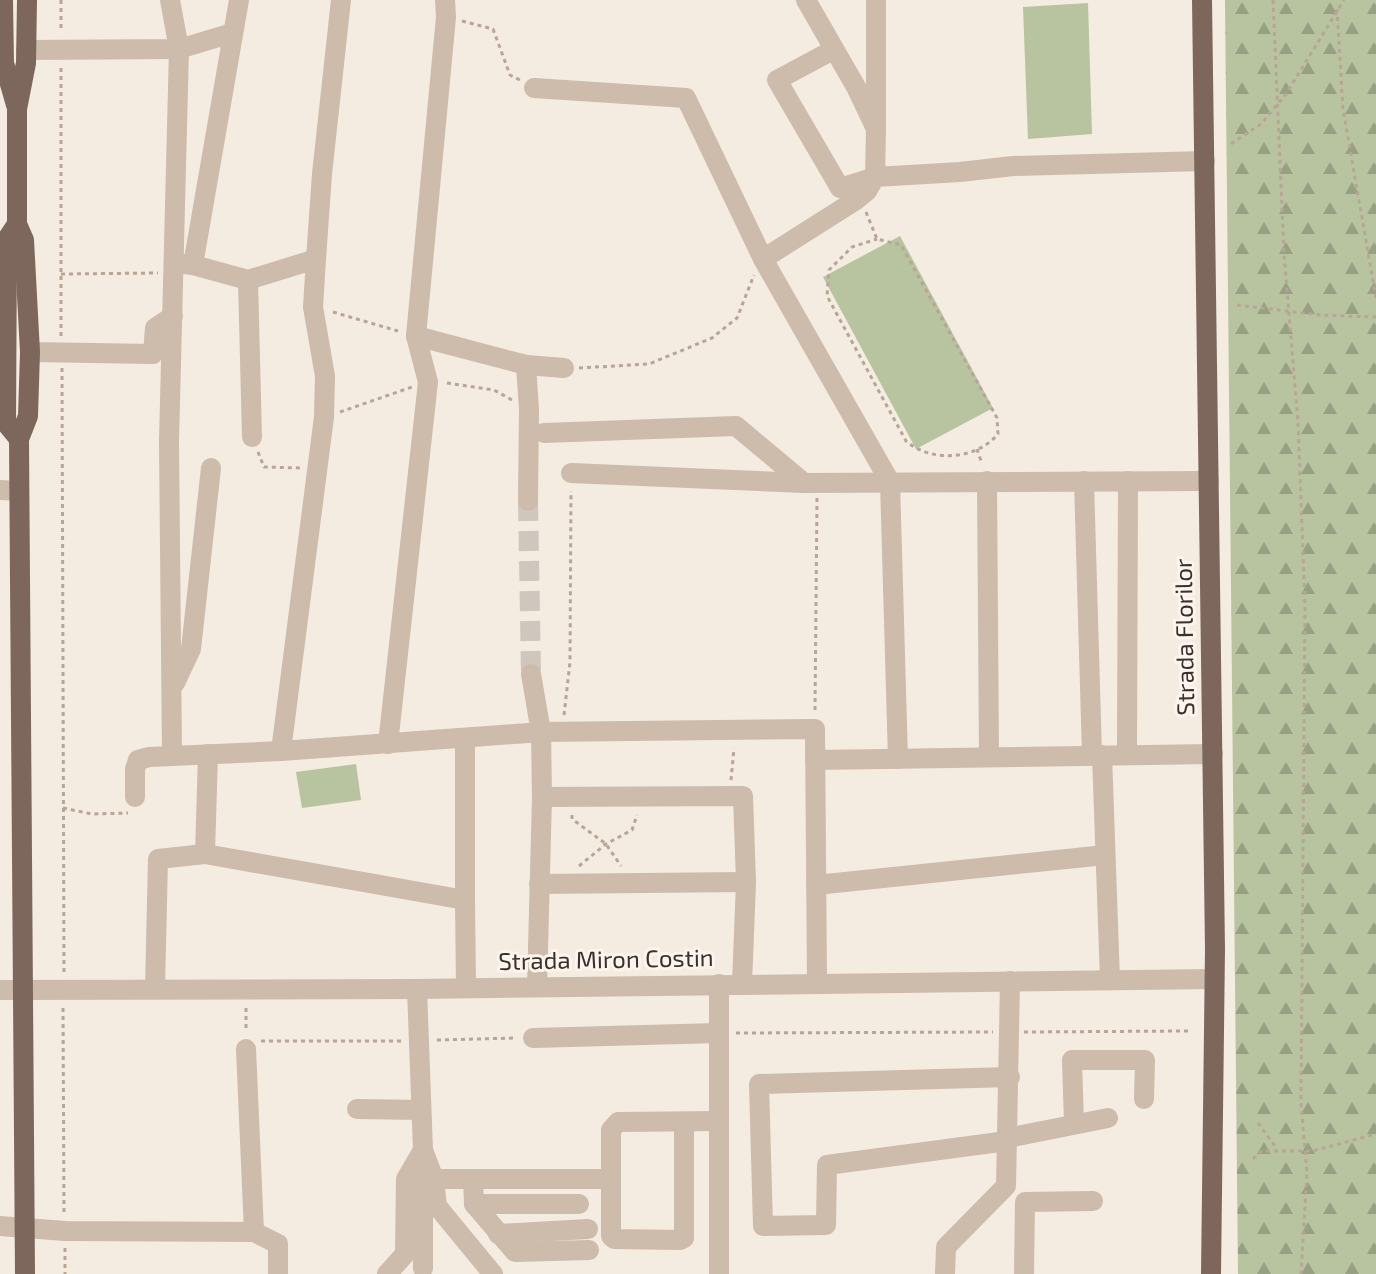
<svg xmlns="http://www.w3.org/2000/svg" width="1376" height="1274" font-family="'Exo 2',sans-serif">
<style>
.forest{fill:url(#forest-firs)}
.pitch{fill:#b8c4a0}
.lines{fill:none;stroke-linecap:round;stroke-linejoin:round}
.minor-tunnel{stroke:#cfc6bd;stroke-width:20;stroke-dasharray:20 10;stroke-linecap:butt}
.path{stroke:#b9a596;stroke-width:3;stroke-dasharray:4 4;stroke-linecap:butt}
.minor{stroke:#cdbbac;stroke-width:20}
.major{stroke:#7d675c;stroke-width:20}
.labels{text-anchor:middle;stroke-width:6;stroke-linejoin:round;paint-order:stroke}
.street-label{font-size:24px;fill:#3b302b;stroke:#fbf5ee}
</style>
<defs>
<pattern id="forest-firs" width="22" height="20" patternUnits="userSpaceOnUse" patternTransform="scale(2)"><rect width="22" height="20" fill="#b8c4a0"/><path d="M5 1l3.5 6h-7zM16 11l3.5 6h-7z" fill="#97a083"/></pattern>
</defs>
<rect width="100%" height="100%" fill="#f4ebe1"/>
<path class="forest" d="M1225,0H1376V1274H1238Z"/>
<g class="pitch">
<path d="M1088,3L1092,134L1028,139L1023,7Z"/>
<path d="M900,236L993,408L916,449L823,277Z"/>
<path d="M356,764L361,800L302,808L296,772Z"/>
</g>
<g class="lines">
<path class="minor-tunnel" d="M528,501L531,674"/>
<g class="path">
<path d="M61,0V32"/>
<path d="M1273,0L1284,254L1298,422L1305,605L1301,1103L1307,1173L1301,1274"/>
<path d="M1337,9L1343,109L1376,298"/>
<path d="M462,21L493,29L510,75L520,80"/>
<path d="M61,68V336"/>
<path d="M1231,144L1261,124L1286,94L1344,0"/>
<path d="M866,212L877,239L901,245L997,418L998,434C976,460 932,463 906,441L827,296L829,270L852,247L877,239"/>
<path d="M61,274L158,273"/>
<path d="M1237,305L1320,315L1376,317"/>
<path d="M333,312L398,331"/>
<path d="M62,368L64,972"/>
<path d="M579,368L649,364L712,338L737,318L754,275"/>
<path d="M447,383L494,390L512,400"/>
<path d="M340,412L412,387"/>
<path d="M977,449L982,464"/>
<path d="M258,452L264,467L301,468"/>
<path d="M815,710L817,498"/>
<path d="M564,715L570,662L571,491"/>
<path d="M731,780L734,748"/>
<path d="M63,808L92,814L128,813"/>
<path d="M572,815V819L606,844L621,866"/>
<path d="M579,866L606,844L632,830L637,815"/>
<path d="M63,1008L64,1212"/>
<path d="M246,1008V1032"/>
<path d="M1024,1032L1188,1031"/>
<path d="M736,1033L993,1032"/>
<path d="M437,1040L517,1038"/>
<path d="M261,1041H401"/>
<path d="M1258,1123L1277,1149"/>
<path d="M1253,1159L1262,1151H1313L1376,1134"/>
<path d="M65,1248V1274"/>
</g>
<g class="minor">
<path d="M170,0L179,49L169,441L172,755"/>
<path d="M806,0L856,87L876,129L875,177L840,188L777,80L833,50"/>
<path d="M876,0V124"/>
<path d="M26,50L179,49L232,33"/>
<path d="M534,88L686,98L763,259"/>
<path d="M316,259L322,174L341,0"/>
<path d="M174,263L193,265L248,280L316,259L313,307L325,376L324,417L281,751"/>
<path d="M193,265L239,0"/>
<path d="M248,280L252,437"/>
<path d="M416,336L526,365L529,409L528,501"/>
<path d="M30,352L153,354L155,328L173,316"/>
<path d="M526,365L564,368"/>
<path d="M544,433L736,426L804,483"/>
<path d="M571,473L804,483L1209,481"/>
<path d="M987,481L989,757"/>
<path d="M1084,481L1092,755"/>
<path d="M0,490L19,491"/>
<path d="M531,674L541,732L542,797L537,987"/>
<path d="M175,683L191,649L211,468"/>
<path d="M388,744L428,382L416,336L446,17L445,0"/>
<path d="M1127,754L1128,481"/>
<path d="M1102,755L1110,980"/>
<path d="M898,759L890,482L763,259L856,200L867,191L875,177L960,172L1013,166L1205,161"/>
<path d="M815,760L1213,754"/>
<path d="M135,797V769L138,760L149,757L281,751L541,732L815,729L817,983"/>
<path d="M542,797L743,796L746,882L742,984"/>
<path d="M205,854L208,754"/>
<path d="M539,884L746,882"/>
<path d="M816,885L1105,855"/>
<path d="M465,900V739"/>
<path d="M719,984V1274"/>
<path d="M155,989L158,859L205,854L465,900L466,988"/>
<path d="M417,989L423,1150L434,1179L437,1206L493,1274"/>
<path d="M0,990L417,989L1214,979"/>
<path d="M533,1038L719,1033"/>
<path d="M246,1049L254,1232"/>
<path d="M357,1109L421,1110"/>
<path d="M684,1122V1238L680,1240L614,1239L611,1236V1130L618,1122L719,1121"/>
<path d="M1074,1123L1072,1060H1145L1144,1099"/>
<path d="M1007,1138L1108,1118"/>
<path d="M1007,1141L827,1165L826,1225L763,1226L759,1084L1010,1077"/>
<path d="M434,1179H473L474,1204H579"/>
<path d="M473,1179H611"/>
<path d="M423,1182V1268"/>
<path d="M474,1204L515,1252L589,1250"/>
<path d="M0,1226L65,1231L254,1232L278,1244V1274"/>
<path d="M498,1234L588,1229"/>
<path d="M387,1274L405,1254L406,1179L423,1150"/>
<path d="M945,1274L946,1247L1006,1186L1010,981"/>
<path d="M1024,1274L1025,1202L1093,1201"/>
</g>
<g class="major">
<path d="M3,0L4,63L16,105"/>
<path d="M1202,0L1215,949L1211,1274"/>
<path d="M17,224L7,239L6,423L19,439"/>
<path d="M25,1274L19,439L28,416L30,352L24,240L17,224V109L26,63L27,0"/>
</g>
</g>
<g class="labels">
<g class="street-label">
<text transform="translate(1185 637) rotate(-91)" y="8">Strada Florilor</text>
<text transform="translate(606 960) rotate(-1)" y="8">Strada Miron Costin</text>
</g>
</g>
</svg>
